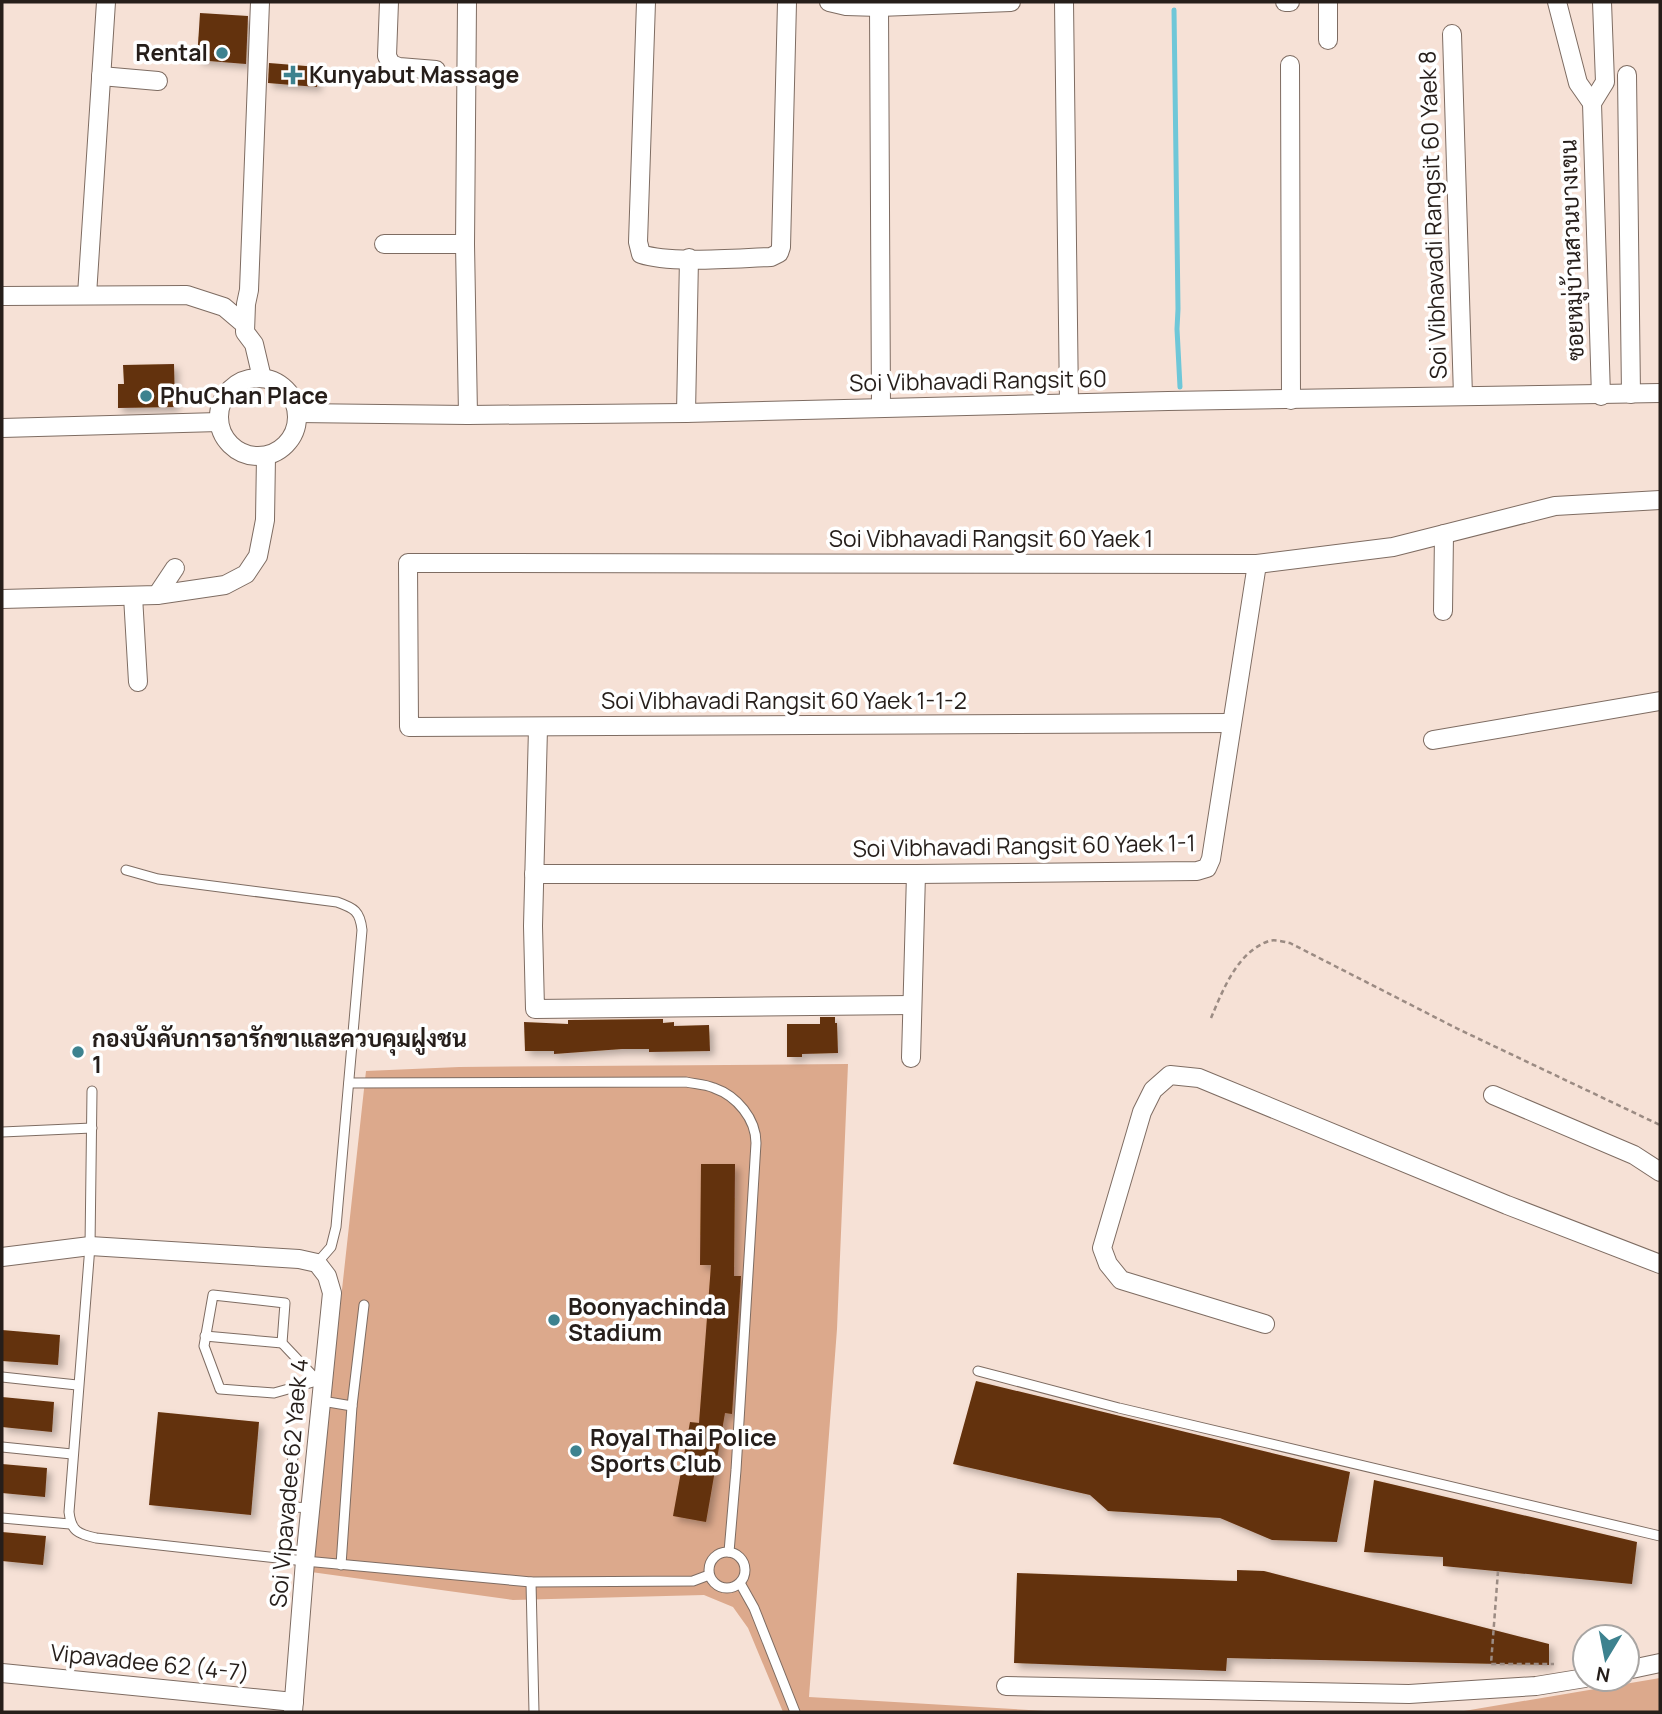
<svg xmlns="http://www.w3.org/2000/svg" width="1662" height="1714" font-family="Manrope,Sarabun,sans-serif">
<style>
.green{fill:#dca98c}
.lines{fill:none;stroke-linecap:round;stroke-linejoin:round}
.stream{stroke:#6ec7d8;stroke-width:5}
.building{fill:#64300a;filter:url(#shadow)}
.service-casing{stroke:#7e6c62;stroke-width:11}
.minor-casing{stroke:#7e6c62;stroke-width:20}
.path{stroke:#9b8b83;stroke-width:2.5;stroke-dasharray:5 3.5;stroke-linecap:butt}
.service{stroke:#fff;stroke-width:9}
.minor{stroke:#fff;stroke-width:18}
.poi-dot{fill:#3d828f;stroke:#fff;stroke-width:2.5}
.labels{text-anchor:middle;stroke-width:7;stroke-linejoin:round;paint-order:stroke}
.poi-label{font-size:23px;font-weight:bold;fill:#261e1a;stroke:#fff;text-anchor:start}
.street-label{font-size:23px;fill:#261e1a;stroke:#fff}
</style>
<defs>
<filter id="shadow"><feDropShadow dx="4.5" dy="4.5" stdDeviation="3.5" flood-color="#0004"/></filter>
</defs>
<rect width="100%" height="100%" fill="#f6e1d6"/>
<g class="green">
<path d="M848,1064L837,1329L809,1697L1063,1712H783L748,1628L733,1607L704,1595L513,1600L311,1572L366,1071L459,1067Z"/>
<path d="M1660,1678V1712H1458Z"/>
</g>
<g class="lines">
<path class="stream" d="M1174,10L1178,309L1177,329L1180,387"/>
</g>
<g class="building">
<path d="M200,13L248,16L246,64L197,60Z"/>
<path d="M269,63L318,67L317,87L268,83Z"/>
<path d="M174,364L175,407L118,408V384H124L123,365Z"/>
<path d="M820,1017H835V1023H837L838,1053L802,1054V1057H787V1024H820Z"/>
<path d="M663,1019V1023L674,1022V1026L709,1025L710,1051L649,1052V1049H622L554,1054V1051H525L524,1022L568,1024V1020Z"/>
<path d="M701,1164H735L734,1276H741L732,1414L725,1413L706,1522L673,1516L690,1422L699,1423L711,1265H700Z"/>
<path d="M2,1330L60,1335L58,1365L2,1361Z"/>
<path d="M976,1381L1350,1472L1337,1542L1272,1540L1220,1518L1108,1511L1090,1495L953,1464Z"/>
<path d="M2,1397L54,1402L52,1432L2,1427Z"/>
<path d="M158,1412L259,1422L251,1515L149,1505Z"/>
<path d="M2,1464L47,1468L45,1497L2,1493Z"/>
<path d="M1374,1480L1637,1542L1632,1584L1443,1566V1557L1364,1552Z"/>
<path d="M2,1532L46,1536L43,1565L2,1561Z"/>
<path d="M1237,1570L1264,1571L1549,1644V1665L1227,1658L1226,1671L1014,1663L1017,1573L1237,1581Z"/>
</g>
<g class="lines">
<defs>
<g id="service">
<path d="M126,870L158,879L337,902C354,908 360,911 362,930L336,1227L331,1247L317,1263"/>
<path d="M349,1083L686,1082C695,1084 705,1084 714,1088C737,1096 756,1119 756,1143L736,1470L729,1552"/>
<path d="M92,1091L90,1246L69,1512C71,1531 78,1534 96,1538L305,1561L531,1582L693,1581L709,1575"/>
<path d="M2,1132L92,1128"/>
<path d="M205,1336L282,1343"/>
<path d="M978,1371L1119,1408L1660,1536"/>
<path d="M2,1377L77,1385"/>
<path d="M317,1380L282,1343L285,1303L213,1295L204,1346L220,1389L274,1393L324,1379"/>
<path d="M322,1401L352,1406"/>
<path d="M2,1447L72,1454"/>
<path d="M294,1450L287,1499L294,1507L311,1508"/>
<path d="M2,1518L70,1524"/>
<circle cx="727" cy="1570" r="18"/>
<path d="M341,1565L352,1406L364,1305"/>
<path d="M531,1582L534,1712"/>
<path d="M740,1583L754,1608L795,1712"/>
</g>
<g id="minor">
<path d="M260,2L249,290L246,304L245,332L254,344L262,378"/>
<path d="M389,2L387,56L391,64L399,67L436,70"/>
<path d="M467,2L465,244L468,415"/>
<path d="M646,2L638,242L641,254C670,264 738,258 771,257L779,253L781,247L787,2"/>
<path d="M829,2L846,6L879,7L1011,2"/>
<path d="M1064,2L1069,403"/>
<path d="M1285,2H1290"/>
<path d="M1328,2V40"/>
<path d="M1557,2L1578,83L1592,103"/>
<path d="M879,7L881,408"/>
<path d="M1452,34L1463,396"/>
<path d="M1290,65L1291,400"/>
<path d="M1627,75L1631,394"/>
<path d="M101,76L158,81"/>
<path d="M384,244H465"/>
<path d="M87,295L106,2"/>
<path d="M2,296L187,295L224,307L244,324"/>
<circle cx="258" cy="417" r="39"/>
<path d="M1601,396L1592,103L1605,82L1602,2"/>
<path d="M297,413L468,415L686,413L1168,401L1660,393"/>
<path d="M686,413L689,258"/>
<path d="M2,428L219,422"/>
<path d="M157,595L175,568"/>
<path d="M133,596L138,682"/>
<path d="M2,599L157,595L225,585L246,574L258,556L265,520L266,456"/>
<path d="M1443,611L1444,534"/>
<path d="M1231,723L409,727L408,563L1257,564L1393,547L1555,506L1660,500"/>
<path d="M538,728L533,926L535,1009L912,1005"/>
<path d="M1433,740L1660,701"/>
<path d="M534,874H916L1197,871L1207,868L1211,859L1257,564"/>
<path d="M911,1058L916,874"/>
<path d="M1493,1095L1634,1155L1660,1172"/>
<path d="M2,1257L90,1246L299,1259L317,1263L327,1276L332,1293L305,1561L293,1712"/>
<path d="M1265,1324L1121,1280L1108,1264L1102,1248L1142,1112L1153,1090L1170,1075L1199,1078L1507,1205L1660,1264"/>
<path d="M1627,1670L1660,1663"/>
<path d="M2,1673L294,1702"/>
<path d="M1006,1686L1409,1694L1536,1686L1585,1678"/>
</g>
</defs>
<use href="#service" class="service-casing"/>
<use href="#minor" class="minor-casing"/>
<g class="path">
<path d="M1211,1018C1223,990 1237,952 1269,941C1275,939 1284,942 1290,943L1458,1029L1660,1125"/>
<path d="M1498,1571L1491,1664H1554"/>
</g>
<use href="#service" class="service"/>
<use href="#minor" class="minor"/>
</g>
<g class="poi-dot">
<circle cx="222" cy="53" r="7"/>
<path d="M289.5 64.5h7v7h7v7h-7v7h-7v-7h-7v-7h7z"/>
<circle cx="146" cy="396" r="7"/>
<circle cx="78" cy="1052" r="7"/>
<circle cx="554" cy="1320" r="7"/>
<circle cx="576" cy="1451" r="7"/>
</g>
<g class="labels">
<g class="poi-label">
<text x="208" y="61" text-anchor="end">Rental</text>
<text x="309" y="83">Kunyabut Massage</text>
<text x="160" y="404">PhuChan Place</text>
<text x="92" y="1047">กองบังคับการอารักขาและควบคุมฝูงชน<tspan x="92" dy="26">1</tspan></text>
<text x="568" y="1315">Boonyachinda<tspan x="568" dy="26">Stadium</tspan></text>
<text x="590" y="1446">Royal Thai Police<tspan x="590" dy="26">Sports Club</tspan></text>
</g>
<g class="street-label">
<text transform="translate(1433 215) rotate(-92)" y="8">Soi Vibhavadi Rangsit 60 Yaek 8</text>
<text transform="translate(1572 250) rotate(-92)" y="8">ซอยหมู่บ้านสวนบางเขน</text>
<text transform="translate(978 381) rotate(-1)" y="8">Soi Vibhavadi Rangsit 60</text>
<text x="991" y="547">Soi Vibhavadi Rangsit 60 Yaek 1</text>
<text x="784" y="709">Soi Vibhavadi Rangsit 60 Yaek 1-1-2</text>
<text transform="translate(1024 846) rotate(-1)" y="8">Soi Vibhavadi Rangsit 60 Yaek 1-1</text>
<text transform="translate(289 1483) rotate(-85)" y="8">Soi Vipavadee 62 Yaek 4</text>
<text transform="translate(150 1663) rotate(6)" y="8">Vipavadee 62 (4-7)</text>
</g>
</g>
<rect width="1662" height="1714" fill="none" stroke="#261e1a" stroke-width="7"/>
<g transform="translate(1606 1658) rotate(190)"><circle r="33" fill="#ffffff" stroke="#a8a5a3" stroke-width="2"/>
<path d="M0-5L12 26L0 18L-12 26Z" fill="#3d828f"/>
<text y="-10" font-size="19" font-weight="bold" text-anchor="middle" fill="#261e1a">N</text>
</g>
</svg>
